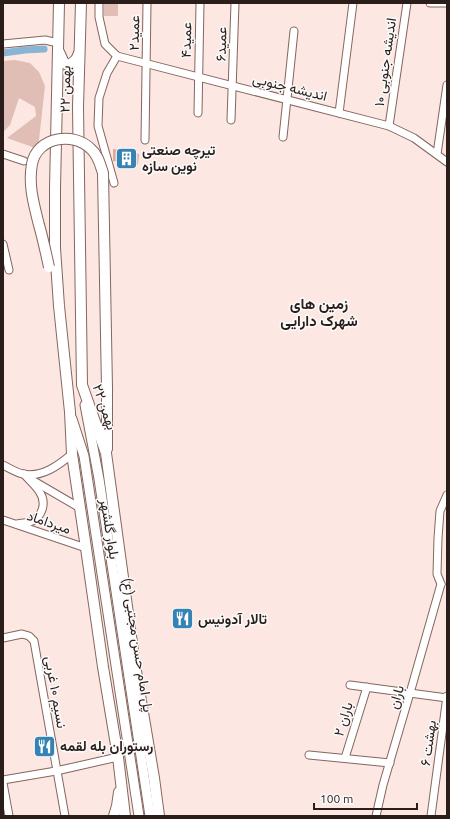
<svg xmlns="http://www.w3.org/2000/svg" width="450" height="819" font-family="Ubuntu,Vazirmatn,sans-serif">
<style>
.green{fill:#e0beb5}
.lines{fill:none;stroke-linecap:round;stroke-linejoin:round}
.canal{stroke:#89b4d4;stroke-width:7}
.building{fill:#dea99c}
.minor-casing{stroke:#85665e;stroke-width:9}
.major-casing{stroke:#85665e;stroke-width:11}
.highway-casing{stroke:#85665e;stroke-width:12}
.minor{stroke:#fff;stroke-width:7}
.major{stroke:#fff;stroke-width:9}
.highway{stroke:#fff;stroke-width:10}
.highway-bridge-casing{stroke:#85665e;stroke-width:12;stroke-linecap:butt}
.highway-bridge{stroke:#fff;stroke-width:10}
.labels{text-anchor:middle;stroke-width:3;stroke-linejoin:round;paint-order:stroke}
.street-label{font-size:14px;fill:#2a1d1a;stroke:#fafafa}
.poi-label{font-size:14px;font-weight:bold;fill:#2a1d1a;stroke:#fafafa;text-anchor:start}
.neighbourhood-label{font-size:15px;font-weight:bold;fill:#2a1d1a;stroke:#fafafa}
</style>
<rect width="100%" height="100%" fill="#fde7e2"/>
<g class="green">
<rect x="104" y="3" width="14" height="13"/>
<path d="M15,60L30,63L39,72L45,86L38,149L7,138L36,116L35,107L19,98L10,125L3,132V61Z"/>
</g>
<g class="lines">
<path class="canal" d="M3,53L25,50L44,49"/>
</g>
<path class="building" d="M113,149L139,154L138,165L113,161Z"/>
<g class="lines">
<defs>
<g id="minor">
<path d="M99,3V17L105,44L117,56"/>
<path d="M430,3H447"/>
<path d="M3,44L45,40L58,43"/>
<path d="M117,56L389,126L414,138L447,162"/>
<path d="M198,113L200,3"/>
<path d="M339,113L353,3"/>
<path d="M231,120L235,3"/>
<path d="M389,126L407,3"/>
<path d="M283,137L294,31"/>
<path d="M145,140L147,3"/>
<path d="M3,154L24,161"/>
<path d="M437,154L447,85"/>
<path d="M114,183L98,126L99,98L107,73L117,56"/>
<path d="M3,244L9,270"/>
<path d="M3,465C9,468 17,473 23,474C42,478 59,465 72,454"/>
<path d="M32,480L80,508"/>
<path d="M3,520L86,548"/>
<path d="M17,524C21,523 26,523 30,522C43,517 47,502 39,491C35,485 29,480 24,474"/>
<path d="M441,584L437,574L438,538L440,511L447,495"/>
<path d="M3,638L22,634L29,636L34,641L65,816"/>
<path d="M350,685L447,698"/>
<path d="M309,755L390,763"/>
<path d="M345,758L367,687"/>
<path d="M3,780L56,771L118,757"/>
<path d="M3,783L9,816"/>
<path d="M376,816L383,785L410,693L441,584"/>
<path d="M431,816L447,696"/>
</g>
<g id="major">
<path d="M85,405L99,479L150,816"/>
<path d="M72,419L84,456L139,816"/>
</g>
<g id="highway">
<path d="M59,3L55,188V248L59,306L70,412L72,454L86,548L103,667L118,757L125,816"/>
<path d="M81,3L78,107L82,385L106,453L135,665L154,778L159,816"/>
<path d="M59,52L64,63L68,65C75,62 77,59 79,53"/>
<path d="M107,388V449"/>
<path d="M114,816L117,806L119,792"/>
</g>
</defs>
<use href="#minor" class="minor-casing"/>
<use href="#major" class="major-casing"/>
<use href="#highway" class="highway-casing"/>
<use href="#minor" class="minor"/>
<use href="#major" class="major"/>
<use href="#highway" class="highway"/>
<defs>
<path id="highway-bridge" d="M49,267C46,253 43,239 39,225C34,205 28,185 32,164C37,137 73,131 91,149C98,155 100,164 103,173L107,388"/>
</defs>
<use href="#highway-bridge" class="highway-bridge-casing"/>
<use href="#highway-bridge" class="highway-bridge"/>
</g>
<defs>
<symbol id="building-square" viewBox="-11 -11 22 22"><rect x="-9" y="-9" width="18" height="18" rx="4" fill="#3583b5" stroke="#fafafa"/><path d="M-4-6H4V6H1V3H-1V6H-4ZM-2.5-4.3h1.7v1.8h-1.7ZM.8-4.3h1.7v1.8H.8ZM-2.5-1h1.7V.8h-1.7ZM.8-1h1.7V.8H.8Z" fill="#fff"/></symbol>
<symbol id="restaurant-square" viewBox="-11 -11 22 22"><rect x="-9" y="-9" width="18" height="18" rx="4" fill="#3583b5" stroke="#fafafa"/><path d="M-5-6h1v4h1v-4h1v4h1v-4h1v5L-1.5 .5V6h-2V.5L-5-1ZM5-6V6H3V1.5H1.5Q1.5-4 5-6Z" fill="#fff"/></symbol>
</defs>
<g fill-rule="evenodd">
<use href="#building-square" x="114" y="146" width="25" height="25"/>
<use href="#restaurant-square" x="170" y="606" width="25" height="25"/>
<use href="#restaurant-square" x="32" y="734" width="25" height="25"/>
</g>
<g class="labels">
<g class="street-label">
<text transform="translate(134 33) rotate(-89)" y="5">عمید۲</text>
<text transform="translate(186 40) rotate(-89)" y="5">عمید۴</text>
<text transform="translate(221 44) rotate(-88)" y="5">عمید۶</text>
<text transform="translate(385 62) rotate(-82)" y="5">اندیشه جنوبی ۱۰</text>
<text transform="translate(290 87) rotate(14)" y="5">اندیشه جنوبی</text>
<text transform="translate(65 89) rotate(-89)" y="5">۲۲ بهمن</text>
<text transform="translate(105 407) rotate(71)" y="5">۲۲ بهمن</text>
<text transform="translate(49 522) rotate(19)" y="5">میرداماد</text>
<text transform="translate(110 529) rotate(81)" y="5">بلوار گلشهر</text>
<text transform="translate(138 645) rotate(81)" y="5">پل امام حسن مجتبی (ع)</text>
<text transform="translate(56 692) rotate(80)" y="5">نسیم ۱۰ غربی</text>
<text transform="translate(396 697) rotate(-74)" y="5">باران</text>
<text transform="translate(343 719) rotate(-73)" y="5">باران ۲</text>
<text transform="translate(428 743) rotate(-82)" y="5">بهشت ۶</text>
</g>
<g class="poi-label">
<text x="142" y="155">تیرچه صنعتی<tspan x="142" dy="16">نوین سازه</tspan></text>
<text x="198" y="624">تالار آدونیس</text>
<text x="60" y="751">رستوران بله لقمه</text>
</g>
<g class="neighbourhood-label">
<text x="319" y="309">زمین های<tspan x="319" dy="17">شهرک دارایی</tspan></text>
</g>
</g>
<rect width="450" height="819" fill="none" stroke="#2a1d1a" stroke-width="8"/>
<path d="M314 803v6h103v-6" fill="none" stroke="#2a1d1a" stroke-width="2"/>
<text x="320" y="803" font-size="12" fill="#2a1d1a" stroke="#fafafa" stroke-width="3" paint-order="stroke">100 m</text>
</svg>
